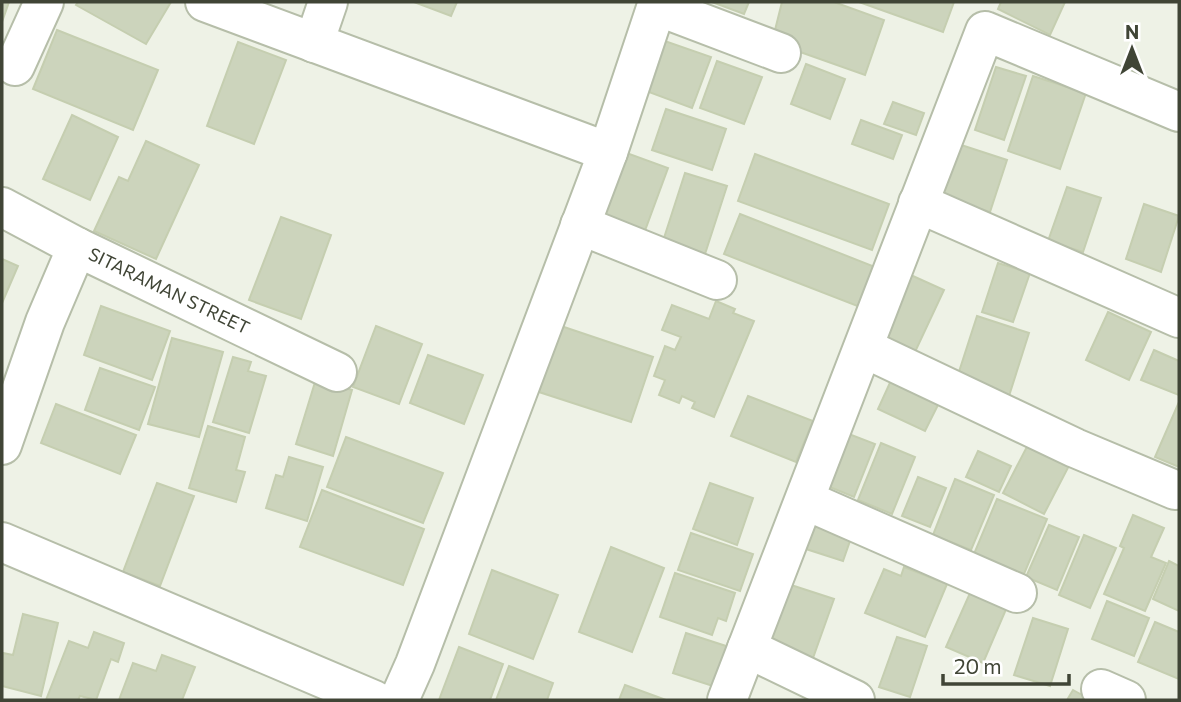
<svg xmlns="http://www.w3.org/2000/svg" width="1181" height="702" font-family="Commissioner,sans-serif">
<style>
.building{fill:#ccd4bc;stroke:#c5ceb0;stroke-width:2}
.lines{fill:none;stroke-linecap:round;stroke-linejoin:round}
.street-casing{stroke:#b6bea9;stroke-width:42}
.street{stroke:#fff;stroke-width:38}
.labels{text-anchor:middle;stroke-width:6;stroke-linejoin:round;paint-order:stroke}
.street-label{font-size:18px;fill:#404536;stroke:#fff}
</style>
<rect width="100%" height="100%" fill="#eef2e6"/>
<g class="building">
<path d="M2,2H9L2,22Z"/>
<path d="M78,2H171L146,44L76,5Z"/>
<path d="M414,2H457L451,16Z"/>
<path d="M712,2H749L744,14Z"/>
<path d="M782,2H834L884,20L865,75L772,42Z"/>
<path d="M859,2H954L943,32Z"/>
<path d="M1001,2H1065L1050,35L998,9Z"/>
<path d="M57,30L158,70L133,130L33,89Z"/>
<path d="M656,38L711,57L692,108L638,88Z"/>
<path d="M238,42L286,60L254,144L207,126Z"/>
<path d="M717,61L762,77L744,124L700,108Z"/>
<path d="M806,64L845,79L830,119L791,104Z"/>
<path d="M996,67L1026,76L1004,140L975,130Z"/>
<path d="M1033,76L1086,93L1060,169L1008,151Z"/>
<path d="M893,102L924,113L916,135L884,124Z"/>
<path d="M666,109L726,129L712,170L652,150Z"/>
<path d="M72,115L118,137L90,200L43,179Z"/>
<path d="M861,120L902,135L893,159L852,144Z"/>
<path d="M146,141L199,165L156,259L94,231L119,177L128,181Z"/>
<path d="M952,142L1007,160L990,212L935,194Z"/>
<path d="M621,151L668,168L643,236L597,219Z"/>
<path d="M755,154L889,204L872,250L738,201Z"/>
<path d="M685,173L727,186L705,254L663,241Z"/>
<path d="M1067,187L1101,198L1083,252L1048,241Z"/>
<path d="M1144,204L1179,216L1161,272L1126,259Z"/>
<path d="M740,214L875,267L860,307L724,254Z"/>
<path d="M281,217L331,235L301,319L249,300Z"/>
<path d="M2,259L18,266L2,303Z"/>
<path d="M998,263L1030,273L1013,322L982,312Z"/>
<path d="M904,272L944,290L915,352L875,333Z"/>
<path d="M716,301L735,309L733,313L754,321L714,417L692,408L695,402L682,396L679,403L659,395L665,380L654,376L665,346L675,350L681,337L662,330L672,305L709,319Z"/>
<path d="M101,306L170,331L152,380L84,355Z"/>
<path d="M1108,312L1151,332L1129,380L1086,360Z"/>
<path d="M977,316L1029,333L1009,396L957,378Z"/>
<path d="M376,326L422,344L399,404L353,387Z"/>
<path d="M561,326L653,357L631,422L539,392Z"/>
<path d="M172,338L223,352L199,437L148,424Z"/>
<path d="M1154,350L1179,361V395L1141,380Z"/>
<path d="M428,355L483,375L464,424L410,403Z"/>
<path d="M233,357L251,362L248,371L266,376L249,433L213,422Z"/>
<path d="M100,368L155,387L139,430L85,410Z"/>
<path d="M893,376L941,399L925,431L878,409Z"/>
<path d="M316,379L352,390L333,456L296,444Z"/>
<path d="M748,396L813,421L796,462L731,436Z"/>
<path d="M1179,402V467L1155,457Z"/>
<path d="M56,404L136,435L120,474L41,443Z"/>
<path d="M208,426L245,437L236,470L245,472L236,502L189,488Z"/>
<path d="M841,431L875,444L854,497L820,483Z"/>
<path d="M346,437L443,473L423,523L327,487Z"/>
<path d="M1032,437L1073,458L1044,514L1003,493Z"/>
<path d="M881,443L915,457L892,514L858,500Z"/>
<path d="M978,451L1011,466L999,492L966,477Z"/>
<path d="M289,457L323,467L307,521L266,508L276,475L283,477Z"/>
<path d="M918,477L946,488L930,527L902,516Z"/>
<path d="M955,479L994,495L971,550L933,535Z"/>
<path d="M157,483L194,496L160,586L123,572Z"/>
<path d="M710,483L753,498L737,545L693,529Z"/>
<path d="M322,490L424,529L403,585L300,547Z"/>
<path d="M997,499L1047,519L1024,574L974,554Z"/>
<path d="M1133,515L1164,528L1151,557L1166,563L1145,611L1104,594L1124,548L1120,546Z"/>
<path d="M814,525L851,538L843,561L806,549Z"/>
<path d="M1049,525L1079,537L1057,590L1026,577Z"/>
<path d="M691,533L753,554L740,591L678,570Z"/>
<path d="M1084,535L1116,548L1090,608L1059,595Z"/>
<path d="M611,547L664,568L632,652L579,632Z"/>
<path d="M1169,561L1179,566V611L1153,599Z"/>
<path d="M904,567L947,584L925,637L865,613L884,569L901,576Z"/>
<path d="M492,570L558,595L533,659L469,634Z"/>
<path d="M675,573L735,593L726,621L718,618L712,635L660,617Z"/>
<path d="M788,584L834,599L813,658L768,642Z"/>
<path d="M974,584L1010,600L983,663L946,647Z"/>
<path d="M1107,601L1149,618L1134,656L1092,639Z"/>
<path d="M23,614L58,623L41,696L2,686L3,653L13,655Z"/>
<path d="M1033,618L1068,629L1050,686L1014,675Z"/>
<path d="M1155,622L1179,632V679L1138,662Z"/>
<path d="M94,632L124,643L118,662L111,659L96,700L80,696L78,700H46L69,641L88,648Z"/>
<path d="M686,633L729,647L716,687L673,673Z"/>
<path d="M897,637L927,646L910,697L879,687Z"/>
<path d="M459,647L503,664L490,700H439Z"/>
<path d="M162,655L195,667L182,700H119L133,663L156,671Z"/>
<path d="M509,666L553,683L547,700H496Z"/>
<path d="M625,685L666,700H619Z"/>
<path d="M1073,690L1091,700H1067Z"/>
</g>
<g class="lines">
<defs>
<g id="street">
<path d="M205,2L608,152L658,2"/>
<path d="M657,6L781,53"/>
<path d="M314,43L328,2"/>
<path d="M15,66L44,2"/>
<path d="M918,203L1179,318"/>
<path id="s1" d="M2,207L77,247L337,372"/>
<path d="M580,225L717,280"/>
<path d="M864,348L1075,448L1175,490"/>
<path d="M2,445L45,322L77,247"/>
<path d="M805,500L1017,593"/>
<path d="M2,542L374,700"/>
<path d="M747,648L855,700"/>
<path d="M1101,689L1126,700"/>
<path d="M399,700L415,664L608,152"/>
<path d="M727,700L985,31L1179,112"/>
</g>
</defs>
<use href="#street" class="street-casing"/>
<use href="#street" class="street"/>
</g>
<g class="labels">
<g class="street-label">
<text dy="6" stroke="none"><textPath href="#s1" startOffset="187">SITARAMAN STREET</textPath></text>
</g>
</g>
<rect width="1181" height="702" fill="none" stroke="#404536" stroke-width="7"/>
<g transform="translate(1132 49)" stroke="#ffffff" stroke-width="5" paint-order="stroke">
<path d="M0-5L12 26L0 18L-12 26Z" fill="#404536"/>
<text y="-10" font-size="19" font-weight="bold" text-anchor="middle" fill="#404536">N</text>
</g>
<path d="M943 674v10h126v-10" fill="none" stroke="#404536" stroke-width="3.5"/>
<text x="954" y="674" font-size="21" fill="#404536" stroke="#ffffff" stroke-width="5" paint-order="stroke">20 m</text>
</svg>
